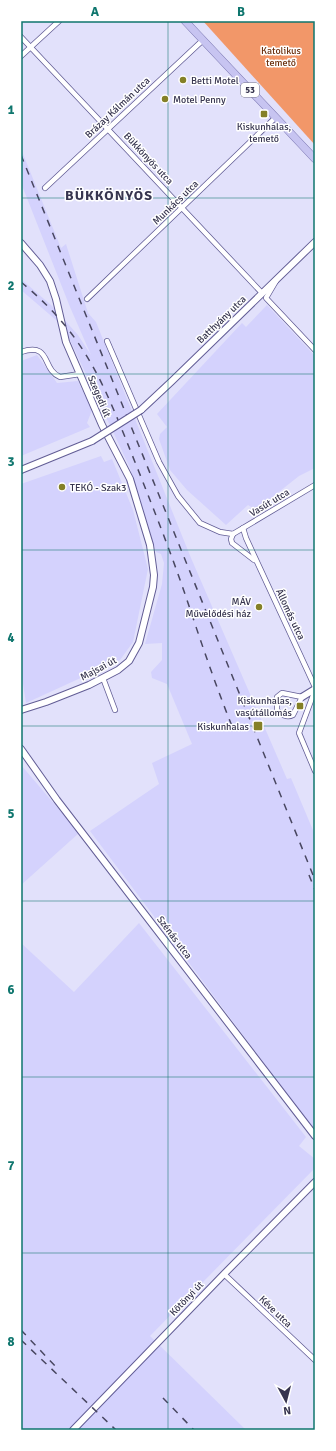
<svg xmlns="http://www.w3.org/2000/svg" width="336" height="1451" font-family="Signika,sans-serif">
<style>
.built{fill:#d4d2fd}
.green{fill:#f29769}
.lines{fill:none;stroke-linecap:round;stroke-linejoin:round}
.street-casing{stroke:#625d95;stroke-width:6}
.secondary-casing{stroke:#625d95;stroke-width:8}
.primary-casing{stroke:#7c78b2;stroke-width:8}
.street{stroke:#fff;stroke-width:4.5}
.secondary{stroke:#fff;stroke-width:6}
.primary{stroke:#c7c4f1;stroke-width:7}
.rail{stroke:#494761;stroke-width:1.5;stroke-dasharray:7 7;stroke-linecap:butt}
.secondary-bridge-casing{stroke:#625d95;stroke-width:8;stroke-linecap:butt}
.secondary-bridge{stroke:#fff;stroke-width:6}
.grid{fill:none;stroke:#0f766e;stroke-width:1;stroke-opacity:0.55}
.poi-dot{fill:#848027;stroke:#fff;stroke-width:1.5}
.labels{text-anchor:middle;stroke-width:3;stroke-linejoin:round;paint-order:stroke}
.shield{fill:#fff;stroke:#737284;stroke-width:1}
.shield-label{font-size:9px;font-weight:bold;fill:#37354f}
.park-label{font-size:10px;fill:#6c300d;stroke:#fff}
.poi-label{font-size:10px;fill:#37354f;stroke:#fff;text-anchor:start}
.street-label{font-size:10px;fill:#37354f;stroke:#fff}
.district-label{font-size:14px;font-weight:bold;letter-spacing:1px;fill:#37354f;stroke:#fff}
.neatline{fill:none;stroke:#0f766e;stroke-width:1.5}
.grid-label{font-size:13px;text-anchor:middle;font-weight:bold;fill:#0f766e}
</style>
<rect width="100%" height="100%" fill="#e2e1fb"/>
<g class="built">
<path d="M21,149L61,248L66,244L88,313L96,322L191,558L287,779L291,778L315,835V1131L90,831L159,784L152,763L192,744L167,684L152,678L151,672L162,660V643L145,644L162,584L164,563L161,554L156,552L130,468L68,336L56,320L21,290V279L51,305L78,335L91,355L70,307L21,183Z"/>
<path d="M267,305L315,356V468L299,476L256,510L248,505L226,525L187,490L170,470L159,439L160,434L167,427L157,414L242,323L246,327Z"/>
<path d="M37,355L57,383L78,381L92,410L87,423L90,427L21,456V361Z"/>
<path d="M101,456L104,462L112,459L133,510L148,569L133,642L120,660L26,703L21,671V484Z"/>
<path d="M21,765L79,833L21,885Z"/>
<path d="M139,923L306,1137L299,1146L315,1159V1168L150,1336L246,1430H21V943L74,992Z"/>
</g>
<path class="green" d="M203,21H315V145Z"/>
<g class="lines">
<defs>
<g id="street">
<path d="M21,37L262,293"/>
<path d="M21,56L59,21"/>
<path d="M45,188L203,40"/>
<path d="M276,281L266,298L315,350"/>
<path d="M87,299L275,118"/>
<path d="M107,341L159,462L178,496L200,523L220,532L233,534"/>
<path d="M21,352C52,342 41,369 60,377L80,374"/>
<path d="M243,528L246,538L315,687"/>
<path d="M233,534L315,485"/>
<path d="M233,534L231,539L232,543L254,560"/>
<path d="M103,678L115,710"/>
<path d="M315,690L299,733L315,771"/>
<path d="M282,693L302,697L293,715C287,718 281,715 277,710V697Z"/>
<path d="M224,1274L315,1360"/>
</g>
<g id="secondary">
<path d="M21,243L40,265L50,281L56,299L66,342L102,425L130,479L150,545L154,575L153,587L139,643L129,661L118,670L89,685L46,702L21,710"/>
<path d="M141,410L172,381L315,242"/>
<path d="M21,470L92,441"/>
<path d="M302,697L315,689"/>
<path d="M21,749L57,800L315,1136"/>
<path d="M73,1430L224,1274L315,1182"/>
</g>
<path id="primary" d="M185,21L315,159"/>
</defs>
<use href="#street" class="street-casing"/>
<use href="#secondary" class="secondary-casing"/>
<use href="#primary" class="primary-casing"/>
<use href="#street" class="street"/>
<use href="#secondary" class="secondary"/>
<use href="#primary" class="primary"/>
<g class="rail">
<path d="M21,155L315,880"/>
<path d="M21,282C89,338 105,388 137,467C154,510 171,553 186,597C201,642 216,687 234,731"/>
<path d="M309,875L315,890"/>
<path d="M21,1330L56,1367"/>
<path d="M21,1340L116,1430"/>
<path d="M163,1398L194,1430"/>
</g>
<defs>
<path id="secondary-bridge" d="M92,441L141,410"/>
</defs>
<use href="#secondary-bridge" class="secondary-bridge-casing"/>
<use href="#secondary-bridge" class="secondary-bridge"/>
</g>
<path class="grid" d="M168,21V1430M21,198H315M21,374H315M21,550H315M21,726H315M21,901H315M21,1077H315M21,1253H315"/>
<g class="poi-dot">
<circle cx="183" cy="80" r="4"/>
<circle cx="165" cy="99" r="4"/>
<rect x="260" y="110" width="8" height="8" rx="2"/>
<circle cx="62" cy="487" r="4"/>
<circle cx="259" cy="607" r="4"/>
<rect x="296" y="702" width="8" height="8" rx="2"/>
<rect x="253" y="721" width="10" height="10" rx="2"/>
</g>
<g class="labels">
<rect class="shield" x="241" y="83" width="18" height="14" rx="3"/>
<g class="shield-label">
<text x="250" y="93">53</text>
</g>
<g class="park-label">
<text x="281" y="54">Katolikus<tspan x="281" dy="12">temető</tspan></text>
</g>
<g class="poi-label">
<text x="191" y="84">Betti Motel</text>
<text x="173" y="103">Motel Penny</text>
<text x="264" y="130" text-anchor="middle">Kiskunhalas,<tspan x="264" dy="12">temető</tspan></text>
<text x="70" y="491">TEKÓ - Szak3</text>
<text x="251" y="605" text-anchor="end">MÁV<tspan x="251" dy="12">Művelődési ház</tspan></text>
<text x="292" y="704" text-anchor="end">Kiskunhalas,<tspan x="292" dy="12">vasútállomás</tspan></text>
<text x="249" y="730" text-anchor="end">Kiskunhalas</text>
</g>
<g class="street-label">
<text transform="translate(117 107) rotate(-43)" y="4">Brázay Kálmán utca</text>
<text transform="translate(149 158) rotate(47)" y="4">Bükkönyös utca</text>
<text transform="translate(175 202) rotate(-44)" y="4">Munkács utca</text>
<text transform="translate(221 319) rotate(-44)" y="4">Batthyány utca</text>
<text transform="translate(100 396) rotate(67)" y="4">Szegedi út</text>
<text transform="translate(269 502) rotate(-31)" y="4">Vasút utca</text>
<text transform="translate(291 614) rotate(65)" y="4">Állomás utca</text>
<text transform="translate(98 668) rotate(-28)" y="4">Majsai út</text>
<text transform="translate(175 937) rotate(53)" y="4">Szénás utca</text>
<text transform="translate(186 1298) rotate(-46)" y="4">Kötönyi út</text>
<text transform="translate(276 1311) rotate(44)" y="4">Kéve utca</text>
</g>
<g class="district-label">
<text x="109" y="200">BÜKKÖNYÖS</text>
</g>
</g>
<rect width="336" height="1451" fill="none" stroke="#ffffff" stroke-width="44"/>
<g transform="translate(286 1401) rotate(173)" stroke="#ffffff" stroke-width="3" paint-order="stroke">
<path d="M0-3L7 15L0 10L-7 15Z" fill="#37354f"/>
<text y="-6" font-size="11" font-weight="bold" text-anchor="middle" fill="#37354f">N</text>
</g>
<rect x="22" y="22" width="292" height="1407" class="neatline"/>
<g class="grid-label">
<text x="95" y="16">A</text>
<text x="241" y="16">B</text>
<text x="11" y="114">1</text>
<text x="11" y="290">2</text>
<text x="11" y="466">3</text>
<text x="11" y="642">4</text>
<text x="11" y="818">5</text>
<text x="11" y="994">6</text>
<text x="11" y="1170">7</text>
<text x="11" y="1346">8</text>
</g>
</svg>
